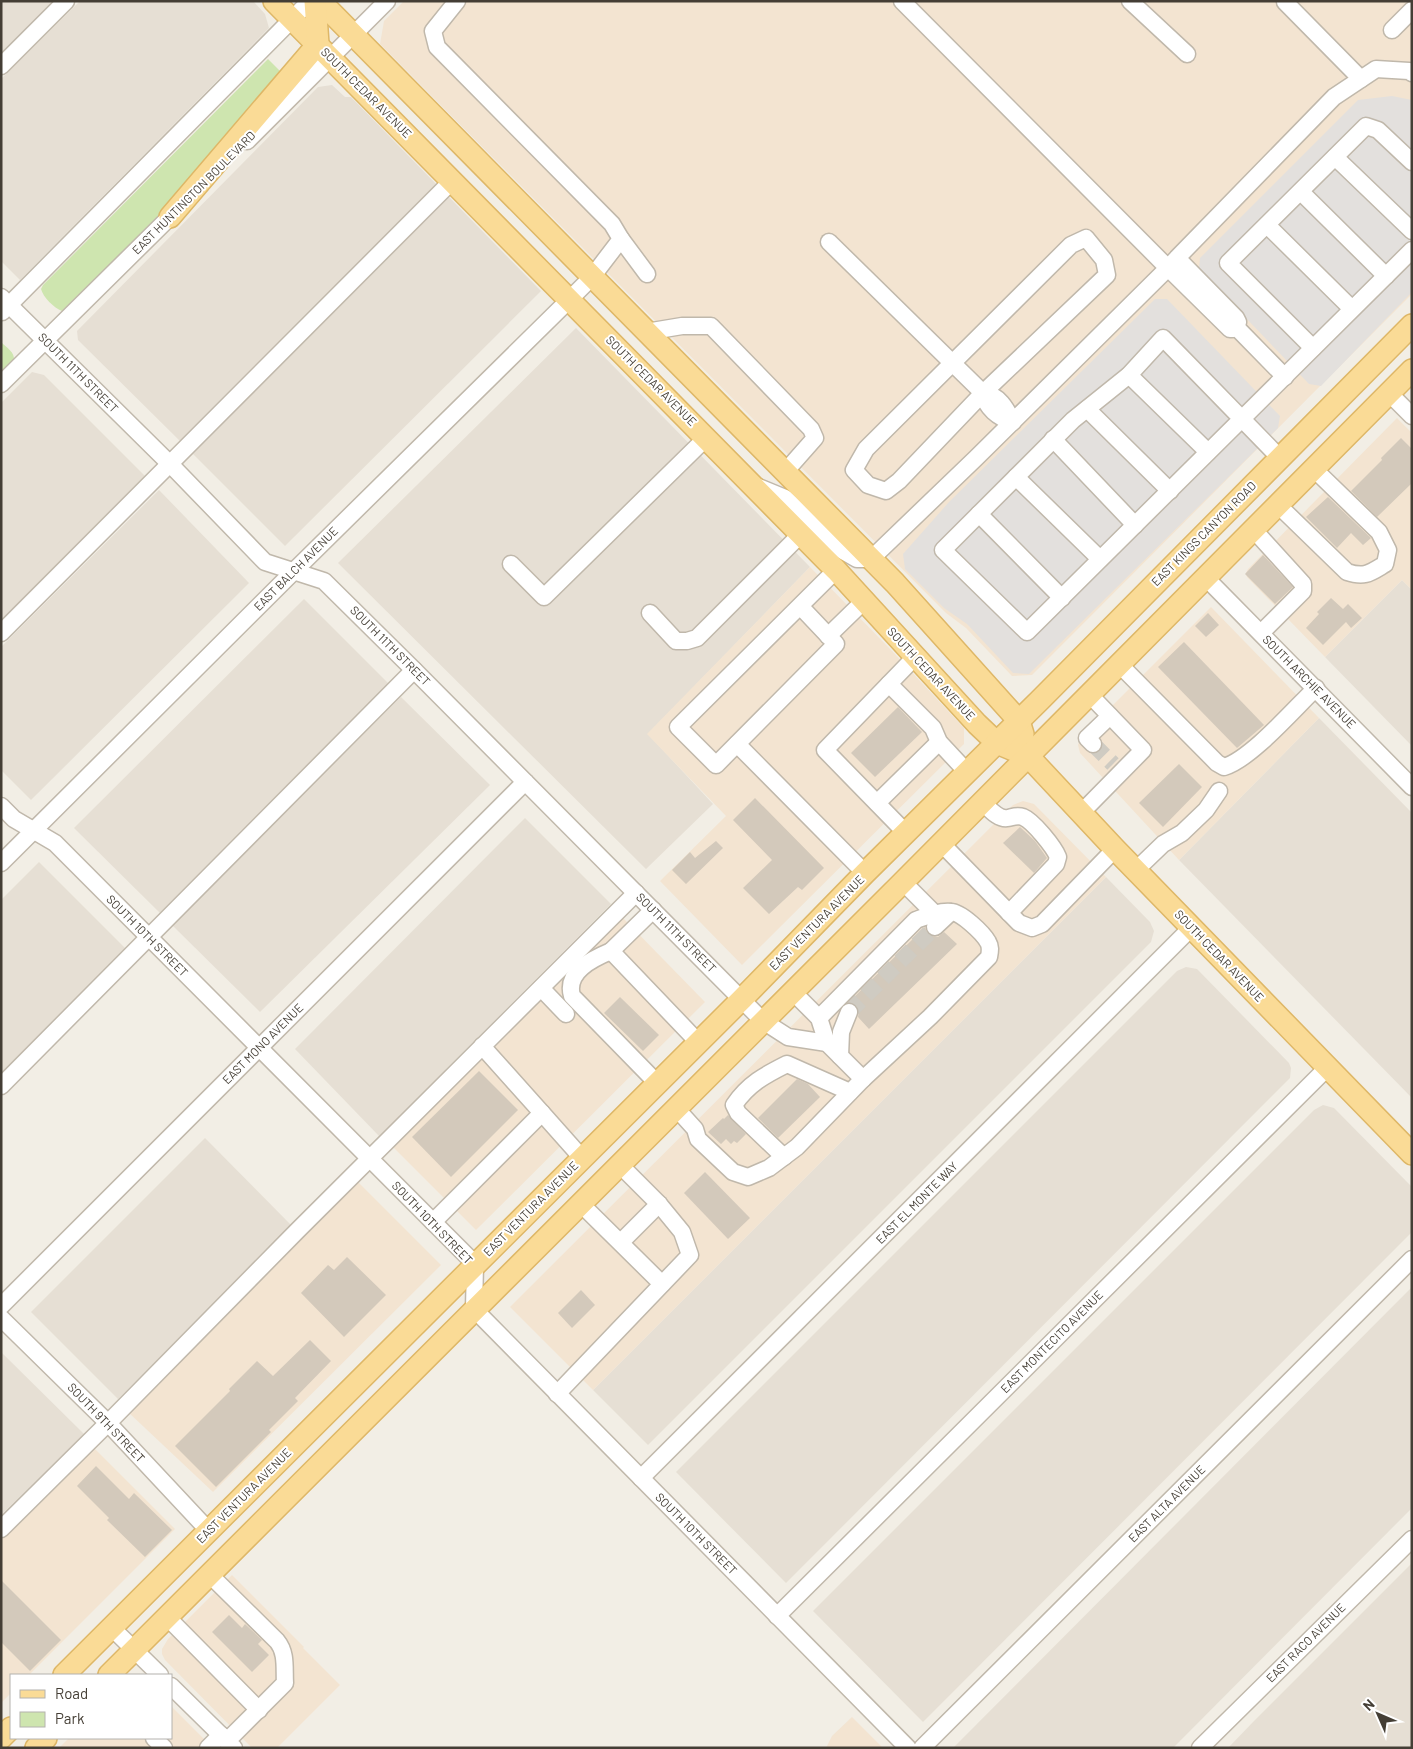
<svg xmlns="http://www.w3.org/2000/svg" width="1413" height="1749" font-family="Barlow,sans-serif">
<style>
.residential{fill:#e6dfd4}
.commercial{fill:#f3e4d1}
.green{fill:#cee5af}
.parking{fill:#e3e0dd}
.building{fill:#d3c9bb}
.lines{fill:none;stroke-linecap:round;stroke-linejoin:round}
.minor-tunnel{stroke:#cfcbc2;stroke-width:16;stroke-dasharray:16 8;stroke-linecap:butt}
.minor-casing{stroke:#c0b8ab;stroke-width:19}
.major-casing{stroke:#deb767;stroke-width:24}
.minor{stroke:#fff;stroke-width:16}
.major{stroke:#fadb96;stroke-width:21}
.labels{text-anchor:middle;stroke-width:4;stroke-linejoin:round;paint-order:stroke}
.street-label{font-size:12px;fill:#443e35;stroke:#fff}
</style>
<rect width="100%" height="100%" fill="#f2eee5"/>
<g class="residential">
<path d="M1,1H57L1,57Z"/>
<path d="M80,1H253L265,14L269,28L20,280L1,261V79Z"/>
<path d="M332,85L345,97H351L439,187L181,442L78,340L77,331L318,87Z"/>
<path d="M449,197L541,291L285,546L193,454Z"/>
<path d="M576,328L810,567L648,734L713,804L646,869L338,563Z"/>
<path d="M32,372L44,375L146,477L1,622V403Z"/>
<path d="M159,490L249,583L31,800L1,770V647Z"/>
<path d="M1402,580L1412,590V746L1325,657Z"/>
<path d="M304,599L390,685L160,913L74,828Z"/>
<path d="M401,697L490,785L260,1012L171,924Z"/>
<path d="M1319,718L1412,813V1098L1179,860Z"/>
<path d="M525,818L611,904L379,1136L295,1049Z"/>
<path d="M39,862L125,948L1,1073V900Z"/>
<path d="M1106,877L1150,922L1154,931L1151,942L648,1445L593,1390Z"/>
<path d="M1186,967L1197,969L1289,1063L1291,1068L1290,1078L786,1583L676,1472L1177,971Z"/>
<path d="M1323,1105L1334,1108L1412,1187V1232L923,1722L813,1611L1314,1110Z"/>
<path d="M205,1138L292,1226L118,1399L31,1312Z"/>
<path d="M1412,1287V1508L1173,1748H953Z"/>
<path d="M1,1352L84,1434L1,1515Z"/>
<path d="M1412,1563V1748H1228L1254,1721Z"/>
</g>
<g class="commercial">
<path d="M404,1H1412V294L1032,675L1012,676L966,628L946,613L380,44L384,21Z"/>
<path d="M1397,418L1412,433V590L1402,580L1325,657L1247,577L1246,573L1248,569Z"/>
<path d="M810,567L892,651L964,728V744L742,965L660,881L726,816L647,734Z"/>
<path d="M1211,607L1319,718L1179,860L1080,753L1078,745L1081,737Z"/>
<path d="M1023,801L1034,804L1106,877L593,1390L510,1307L1013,805Z"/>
<path d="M623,918L705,1002L476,1230L393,1147Z"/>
<path d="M358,1182L441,1265L213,1492L128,1412Z"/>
<path d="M93,1447L175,1529L29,1675H11V1693L1,1703V1539Z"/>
<path d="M232,1575L304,1647L303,1648L340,1685L277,1748H252L165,1660L162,1654V1649L168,1639Z"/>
<path d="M171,1706L213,1748H59L69,1738H171Z"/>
<path d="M852,1717L883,1748H826L832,1736Z"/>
</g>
<g class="green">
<path d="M268,59L285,76L223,137L170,206L66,310L62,311C54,308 43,297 41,289L43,285Z"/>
<path d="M1,342C7,348 15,352 14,361L1,374Z"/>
</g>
<g class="parking">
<path d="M1392,96L1412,100V292L1321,386L1309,384L1199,269L1200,258L1358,100Z"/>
<path d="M1155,299H1167L1280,416L1278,428L1029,674L1013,673L967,624L944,608L905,569L903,554L949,502Z"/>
</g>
<g class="building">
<path d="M1401,438L1412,449V483L1377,517L1351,491L1382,460L1381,458Z"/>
<path d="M1328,497L1371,538L1363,545L1351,533L1337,548L1306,517Z"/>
<path d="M1263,555L1293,587L1275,604L1245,574Z"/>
<path d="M1331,598L1343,609L1348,604L1362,618L1351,628L1346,622L1323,645L1306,628L1319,614L1317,612Z"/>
<path d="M1208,613L1219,625L1206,637L1195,626Z"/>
<path d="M1184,642L1264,725L1237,748L1158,667Z"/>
<path d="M898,707L922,732L875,777L851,753Z"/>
<path d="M1179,764L1202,787L1163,827L1139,803Z"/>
<path d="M755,798L824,868L802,890L798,887L769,914L743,888L772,860L733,820Z"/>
<path d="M1020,827L1035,841L1047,858L1034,873L1003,843Z"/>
<path d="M716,841L723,848L686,884L672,870L690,852L695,858Z"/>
<path d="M925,927L927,933L932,936L938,937L944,932L957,944L869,1029L858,1017L859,1011L857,1006L849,1002Z"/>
<path d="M620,997L659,1035L643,1051L604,1013Z"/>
<path d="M479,1071L518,1110L451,1177L412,1137Z"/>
<path d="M797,1079L808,1084L820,1097L778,1138L758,1118Z"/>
<path d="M728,1115L746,1134L737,1143L734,1141L731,1144L726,1139L721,1144L708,1132L723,1118L724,1119Z"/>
<path d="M705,1172L750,1218L728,1239L684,1193Z"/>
<path d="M347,1257L386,1295L344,1337L301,1293L328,1265L334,1270Z"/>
<path d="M581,1290L595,1305L572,1328L558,1313Z"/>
<path d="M310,1340L331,1361L295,1398L298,1401L269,1430L271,1432L216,1487L175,1446L230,1391L229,1389L257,1361L273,1376Z"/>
<path d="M96,1466L129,1499L134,1493L172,1530L145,1557L107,1520L109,1518L77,1486Z"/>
<path d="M1,1580L61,1640L30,1671L1,1642Z"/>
<path d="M229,1615L242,1628L245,1624L262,1640L258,1644L269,1655L252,1672L212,1632Z"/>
</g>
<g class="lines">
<g class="minor-tunnel">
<path d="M1093,744L1113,764"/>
<path d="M849,1012L935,927"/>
</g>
<defs>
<g id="minor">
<path d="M1130,1L1187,54"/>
<path d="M1285,2L1361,79"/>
<path d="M1392,30L1412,10"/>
<path d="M1,66L66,1"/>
<path d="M247,141L387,1"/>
<path d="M1335,157L1412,231"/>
<path d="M1301,192L1386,276"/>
<path d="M1267,225L1352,309"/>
<path d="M1086,238L1104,260L1107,275L983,393L899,481L886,491L868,485L854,470L866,449L1071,245Z"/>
<path d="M621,239L647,274"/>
<path d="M829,242L983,393"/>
<path d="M1177,258L1236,318L1238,322L1236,327L1232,329H1230L1168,268L1177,258L1334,97L1376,69L1409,71L1412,73"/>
<path d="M1,297L171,465L265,562L324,581L414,670L763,1021L788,1037L827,1043"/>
<path d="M2,312L310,1"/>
<path d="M1236,327L1285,377"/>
<path d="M646,332L682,326H711L811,429L815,438L785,472"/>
<path d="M1313,348L1228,263L1366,126L1378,130L1412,162"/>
<path d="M1129,375L1208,452"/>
<path d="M1,384L178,209"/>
<path d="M983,393C999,395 1006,408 1013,422C998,418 986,408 983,393Z"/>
<path d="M1389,393L1412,416"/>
<path d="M1087,409L1170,491"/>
<path d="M1053,439L1135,525"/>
<path d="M1280,458L1163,338L1129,375L1073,420L943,550L1027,632C1155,505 1284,378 1412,250"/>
<path d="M1016,477L1100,559"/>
<path d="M756,486L785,498L843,551L857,559H871L976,458L1168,268L902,1"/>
<path d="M1278,505L1347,572C1365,578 1370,573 1385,564L1388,550L1379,532L1314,469"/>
<path d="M979,514L1062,598"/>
<path d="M1254,530L1303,584V591L1261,633"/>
<path d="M511,564L544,597L706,438"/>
<path d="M1206,578L1412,787"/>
<path d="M800,606L836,644L716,765L678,727L836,570"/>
<path d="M650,613L676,641H687L697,638L801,534"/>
<path d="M1,633L453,180"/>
<path d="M828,636L864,601"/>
<path d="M1119,664L1217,763L1224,767C1251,759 1294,709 1316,688"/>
<path d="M889,684L933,728L939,742L967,772"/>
<path d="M737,744L865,873"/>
<path d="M1093,744L1087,738L1110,716"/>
<path d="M982,802C989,808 998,820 1008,818C1013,817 1017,815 1023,817C1033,821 1054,847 1058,857L1056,864L1009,913"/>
<path d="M877,803L939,742"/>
<path d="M1,806L14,819L55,843L475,1264L474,1309L908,1748"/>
<path d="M1081,813L1143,750L1089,694"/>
<path d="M906,833L825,750L915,657"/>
<path d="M941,843L1019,923L1032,928L1042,924L1115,849"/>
<path d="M1,863L293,572L570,299L592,277L621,239L612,224L437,47L433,31L457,1"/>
<path d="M1136,870L1163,844L1182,833L1206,810L1219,791"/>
<path d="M903,882L935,914"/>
<path d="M653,910L611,951L698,1042"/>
<path d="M935,927L951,912"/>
<path d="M611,951C592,959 565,972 572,996L657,1083"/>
<path d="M541,988L566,1014"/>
<path d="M793,992L819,1018L827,1043L863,1079"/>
<path d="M482,1046L542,1113"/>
<path d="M840,1056L841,1032L849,1012"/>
<path d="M1,1086L414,670"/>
<path d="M676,1108L695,1129L698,1139L733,1172L748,1177L769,1168L797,1147L863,1079L930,1017L989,957C990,951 991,947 988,942C983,933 961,912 951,912C939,911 927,916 916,920L819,1018"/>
<path d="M784,1157L738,1113L734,1105C748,1084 765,1075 787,1064L850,1092"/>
<path d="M580,1203L662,1284"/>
<path d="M433,1222L542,1113L582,1158"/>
<path d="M621,1242L659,1204"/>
<path d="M1,1306L525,782"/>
<path d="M1,1318L108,1423L209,1531"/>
<path d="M557,1394L690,1255L682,1232L659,1204L619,1164"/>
<path d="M641,1478L1192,927"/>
<path d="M1,1529L108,1423L297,1231L636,893"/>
<path d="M210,1575L277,1641C287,1653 284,1669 285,1683L227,1741"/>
<path d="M777,1616L1328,1067"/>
<path d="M167,1617L259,1710"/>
<path d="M112,1628L160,1675"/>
<path d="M171,1686L234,1748"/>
<path d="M154,1738L164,1748"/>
<path d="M208,1748L221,1735"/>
<path d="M922,1748L1412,1259"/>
<path d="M1200,1748L1412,1539"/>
</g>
<g id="major">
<path d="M274,1L836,570L977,724L997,743L1028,756L1115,849L1412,1154"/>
<path d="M320,1L895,583L1019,721L1023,734"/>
<path d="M170,217L318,44L315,1"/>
<path d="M64,1675L742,999L865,873L1040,700L1412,325"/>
<path d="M109,1675L903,882L1412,370"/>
<path d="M1,1738L11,1728"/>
<path d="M36,1748L46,1738"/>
</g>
</defs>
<use href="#minor" class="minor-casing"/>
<use href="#major" class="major-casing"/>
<use href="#minor" class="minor"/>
<use href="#major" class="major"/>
</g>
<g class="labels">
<g class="street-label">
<text transform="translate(366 93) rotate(45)" y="4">SOUTH CEDAR AVENUE</text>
<text transform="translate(194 193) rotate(-45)" y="4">EAST HUNTINGTON BOULEVARD</text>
<text transform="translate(78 373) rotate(45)" y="4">SOUTH 11TH STREET</text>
<text transform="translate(651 381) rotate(45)" y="4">SOUTH CEDAR AVENUE</text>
<text transform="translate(1204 534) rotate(-45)" y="4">EAST KINGS CANYON ROAD</text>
<text transform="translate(296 569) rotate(-45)" y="4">EAST BALCH AVENUE</text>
<text transform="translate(390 646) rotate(45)" y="4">SOUTH 11TH STREET</text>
<text transform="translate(931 674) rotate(47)" y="4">SOUTH CEDAR AVENUE</text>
<text transform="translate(1309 682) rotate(45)" y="4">SOUTH ARCHIE AVENUE</text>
<text transform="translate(817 923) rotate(-45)" y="4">EAST VENTURA AVENUE</text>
<text transform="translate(676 933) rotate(45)" y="4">SOUTH 11TH STREET</text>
<text transform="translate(147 936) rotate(45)" y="4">SOUTH 10TH STREET</text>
<text transform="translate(1219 956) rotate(46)" y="4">SOUTH CEDAR AVENUE</text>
<text transform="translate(263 1044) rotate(-45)" y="4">EAST MONO AVENUE</text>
<text transform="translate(917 1203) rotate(-45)" y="4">EAST EL MONTE WAY</text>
<text transform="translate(531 1209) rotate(-45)" y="4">EAST VENTURA AVENUE</text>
<text transform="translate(432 1223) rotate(46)" y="4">SOUTH 10TH STREET</text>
<text transform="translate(1052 1342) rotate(-45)" y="4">EAST MONTECITO AVENUE</text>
<text transform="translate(106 1423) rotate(46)" y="4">SOUTH 9TH STREET</text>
<text transform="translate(244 1496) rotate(-45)" y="4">EAST VENTURA AVENUE</text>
<text transform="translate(1167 1504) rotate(-45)" y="4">EAST ALTA AVENUE</text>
<text transform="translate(696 1534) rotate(45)" y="4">SOUTH 10TH STREET</text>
<text transform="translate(1306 1643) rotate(-45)" y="4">EAST RACO AVENUE</text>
</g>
</g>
<rect width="1413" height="1749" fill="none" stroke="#443e35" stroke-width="5"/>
<rect x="10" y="1674" width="162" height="65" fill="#ffffff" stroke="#b4b2ae"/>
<rect x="20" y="1690" width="25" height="8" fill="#fadb96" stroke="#b4b2ae"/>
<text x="55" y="1699" font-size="15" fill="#443e35">Road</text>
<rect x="20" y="1712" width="25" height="15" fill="#cee5af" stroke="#b4b2ae"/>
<text x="55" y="1724" font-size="15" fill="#443e35">Park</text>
<g transform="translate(1378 1714) rotate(315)" stroke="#ffffff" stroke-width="4" paint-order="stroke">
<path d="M0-4L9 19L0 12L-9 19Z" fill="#443e35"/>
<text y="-8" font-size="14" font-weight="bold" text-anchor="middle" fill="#443e35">N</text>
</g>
</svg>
